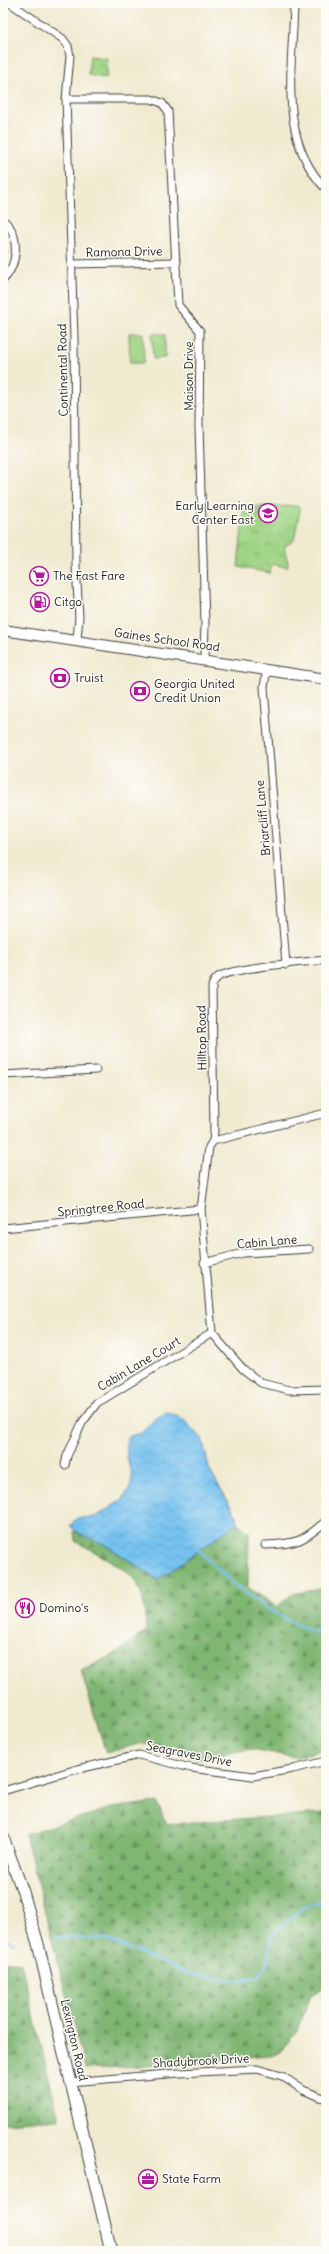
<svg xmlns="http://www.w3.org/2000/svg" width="329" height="2254" font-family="Delius,sans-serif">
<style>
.grass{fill:#9fd485;stroke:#5e7850}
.forest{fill:url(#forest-firs);stroke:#4e6947}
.park{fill:url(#park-tufts);stroke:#5e7850}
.water{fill:url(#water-waves);stroke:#486e86}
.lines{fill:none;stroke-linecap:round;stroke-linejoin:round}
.stream{stroke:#75c1ef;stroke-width:2.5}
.minor-casing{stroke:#3c3b37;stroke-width:9}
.secondary-casing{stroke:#3c3b37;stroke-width:12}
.trunk-casing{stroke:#3c3b37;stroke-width:13}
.minor{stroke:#fff;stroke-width:7}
.secondary{stroke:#fff;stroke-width:10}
.trunk{stroke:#fff;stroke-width:11}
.labels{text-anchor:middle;stroke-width:3;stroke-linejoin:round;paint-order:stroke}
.street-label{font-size:12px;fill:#1c1c1c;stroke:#fdfcf7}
.poi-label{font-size:12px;fill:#1c1c1c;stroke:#fdfcf7;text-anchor:start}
</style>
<defs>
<pattern id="forest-firs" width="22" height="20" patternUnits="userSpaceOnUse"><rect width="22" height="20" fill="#7fb672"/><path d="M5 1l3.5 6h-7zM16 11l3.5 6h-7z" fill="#67935d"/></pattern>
<pattern id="park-tufts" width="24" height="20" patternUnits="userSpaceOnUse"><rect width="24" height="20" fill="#9fd485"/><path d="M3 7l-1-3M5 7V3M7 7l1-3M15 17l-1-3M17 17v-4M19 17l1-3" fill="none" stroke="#88b572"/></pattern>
<pattern id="water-waves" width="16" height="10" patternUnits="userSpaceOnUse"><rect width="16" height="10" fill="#75c1ef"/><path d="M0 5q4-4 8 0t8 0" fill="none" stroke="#65a5cc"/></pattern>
</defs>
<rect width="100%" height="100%" fill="#fdfcf7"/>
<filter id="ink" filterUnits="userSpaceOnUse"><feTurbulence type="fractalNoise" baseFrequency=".025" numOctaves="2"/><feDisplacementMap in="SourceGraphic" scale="8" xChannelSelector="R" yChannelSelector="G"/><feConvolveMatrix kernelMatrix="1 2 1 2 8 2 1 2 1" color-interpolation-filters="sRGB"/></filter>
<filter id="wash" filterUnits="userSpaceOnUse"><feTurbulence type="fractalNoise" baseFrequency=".012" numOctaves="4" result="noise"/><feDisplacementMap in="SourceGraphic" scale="16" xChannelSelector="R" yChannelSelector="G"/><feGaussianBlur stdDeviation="0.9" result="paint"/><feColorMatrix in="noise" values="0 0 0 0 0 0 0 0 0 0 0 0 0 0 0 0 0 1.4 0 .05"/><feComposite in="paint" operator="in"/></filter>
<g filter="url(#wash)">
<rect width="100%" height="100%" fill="#f0ead0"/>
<g class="grass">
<path d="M129,333H143L144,363H130Z"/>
<path d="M152,334H165V358L153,359Z"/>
</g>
<g class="forest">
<path d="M237,1523L249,1532L248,1587L277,1607L292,1594L326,1588V1749L295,1757L251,1749L200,1758L142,1743L106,1753L81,1671L117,1653L146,1631C145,1615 145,1597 136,1582C129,1569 89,1549 75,1541L74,1531L106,1545L158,1580Z"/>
<path d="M157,1802L166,1824L326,1813V1986L311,1995L298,2030L278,2054L181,2064L85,2069L25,1834L112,1808Z"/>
<path d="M3,1961L21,1963L59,2119L3,2123Z"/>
</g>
<g class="park">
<path d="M90,56L108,59L106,78L88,75Z"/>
<path d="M298,506L300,510L294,540L284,547L288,563L287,567L272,564L270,573L238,567L244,507Z"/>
</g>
<path class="water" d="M167,1412L182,1418L202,1438L210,1471L237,1516V1523L158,1580L106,1545L82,1535L70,1526L77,1518L96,1517L123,1499L131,1485L132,1476L127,1458L126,1442L130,1436L141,1433L155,1419Z"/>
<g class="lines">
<g class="stream">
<path d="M199,1550C224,1578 253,1602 286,1619C299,1626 313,1631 326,1637"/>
<path d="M56,1937L106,1939L189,1974L239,1981L257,1977L263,1971L267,1963L272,1934L302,1908L326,1900"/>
<path d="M3,1938L14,1943"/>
</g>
</g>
</g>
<g filter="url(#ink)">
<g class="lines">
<defs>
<g id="minor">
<path d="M10,3L63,39L68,46L70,56L66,99L74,338L76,566L79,617L77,640"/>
<path d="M294,3C293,67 277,139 326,189"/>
<path d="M66,99H151L162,103L168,111L178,305L200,331L199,426L205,623L204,659"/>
<path d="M3,220C21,234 18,265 3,280"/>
<path d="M71,264L177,262"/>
<path d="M267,669L264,687L286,965"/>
<path d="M326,960C296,963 249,966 222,975C216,977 214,981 212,986L214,1131L213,1141L209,1147L201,1209L212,1333L243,1369L261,1383L289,1390L326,1389"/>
<path d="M3,1075L96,1070"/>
<path d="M213,1141L326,1113"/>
<path d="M3,1228L201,1209"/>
<path d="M204,1263L243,1253L309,1249"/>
<path d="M65,1465L67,1456L82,1423L97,1403L212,1333"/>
<path d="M265,1545C296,1544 302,1542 326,1521"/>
<path d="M3,1791L74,1770L139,1755L191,1768L253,1776L293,1769L326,1761"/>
<path d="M70,2082L179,2073L257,2069L282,2076L303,2090L326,2099"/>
</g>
<path id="secondary" d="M3,630L326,679"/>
<path id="trunk" d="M3,1837L23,1892L38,1944L111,2251"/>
</defs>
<use href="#minor" class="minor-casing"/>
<use href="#secondary" class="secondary-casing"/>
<use href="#trunk" class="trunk-casing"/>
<use href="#minor" class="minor"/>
<use href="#secondary" class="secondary"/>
<use href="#trunk" class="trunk"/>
</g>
</g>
<defs>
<symbol id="school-ring" viewBox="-11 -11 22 22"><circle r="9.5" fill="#fdfcf7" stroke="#b5179e" stroke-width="1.5"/><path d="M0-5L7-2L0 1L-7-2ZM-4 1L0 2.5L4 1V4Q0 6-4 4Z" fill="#b5179e"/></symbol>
<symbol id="supermarket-ring" viewBox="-11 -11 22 22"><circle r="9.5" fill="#fdfcf7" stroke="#b5179e" stroke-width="1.5"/><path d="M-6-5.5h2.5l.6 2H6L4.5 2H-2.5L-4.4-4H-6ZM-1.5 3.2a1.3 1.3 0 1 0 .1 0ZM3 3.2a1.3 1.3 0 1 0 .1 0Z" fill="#b5179e"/></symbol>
<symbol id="fuel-ring" viewBox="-11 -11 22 22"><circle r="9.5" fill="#fdfcf7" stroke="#b5179e" stroke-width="1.5"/><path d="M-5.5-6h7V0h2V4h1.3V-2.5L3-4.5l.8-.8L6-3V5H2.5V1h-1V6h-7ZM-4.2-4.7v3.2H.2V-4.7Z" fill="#b5179e"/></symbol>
<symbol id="bank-ring" viewBox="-11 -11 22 22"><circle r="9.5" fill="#fdfcf7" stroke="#b5179e" stroke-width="1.5"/><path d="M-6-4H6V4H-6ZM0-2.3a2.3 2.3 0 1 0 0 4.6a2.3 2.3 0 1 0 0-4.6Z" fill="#b5179e"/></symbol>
<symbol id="restaurant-ring" viewBox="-11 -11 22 22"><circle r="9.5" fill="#fdfcf7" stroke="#b5179e" stroke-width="1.5"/><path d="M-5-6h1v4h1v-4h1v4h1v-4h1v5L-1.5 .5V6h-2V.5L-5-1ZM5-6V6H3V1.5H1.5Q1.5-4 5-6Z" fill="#b5179e"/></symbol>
<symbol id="office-ring" viewBox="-11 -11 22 22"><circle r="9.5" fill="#fdfcf7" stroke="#b5179e" stroke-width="1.5"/><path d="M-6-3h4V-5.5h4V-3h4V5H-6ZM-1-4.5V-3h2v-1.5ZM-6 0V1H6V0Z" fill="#b5179e"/></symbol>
</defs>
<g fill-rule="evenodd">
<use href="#school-ring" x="257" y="502" width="22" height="22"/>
<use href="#supermarket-ring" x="28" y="565" width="22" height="22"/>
<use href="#fuel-ring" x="29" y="591" width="22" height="22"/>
<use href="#bank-ring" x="49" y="667" width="22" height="22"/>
<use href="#bank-ring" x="129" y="680" width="22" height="22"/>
<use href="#restaurant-ring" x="14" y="1597" width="22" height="22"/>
<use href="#office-ring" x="137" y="2168" width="22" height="22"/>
</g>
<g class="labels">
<g class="street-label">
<text transform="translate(124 252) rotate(-1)" y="4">Ramona Drive</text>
<text transform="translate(63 370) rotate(-91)" y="4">Continental Road</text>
<text transform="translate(189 376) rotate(-90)" y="4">Maison Drive</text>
<text transform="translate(167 640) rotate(8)" y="4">Gaines School Road</text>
<text transform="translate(263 818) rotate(-95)" y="4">Briarcliff Lane</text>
<text transform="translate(202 1038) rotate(-91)" y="4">Hilltop Road</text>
<text transform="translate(101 1208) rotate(-6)" y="4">Springtree Road</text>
<text transform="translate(267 1242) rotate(-5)" y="4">Cabin Lane</text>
<text transform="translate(139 1364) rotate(-31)" y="4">Cabin Lane Court</text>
<text transform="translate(189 1754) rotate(11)" y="4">Seagraves Drive</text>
<text transform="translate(74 2040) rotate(77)" y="4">Lexington Road</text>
<text transform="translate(201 2061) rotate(-3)" y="4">Shadybrook Drive</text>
</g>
<g class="poi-label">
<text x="254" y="510" text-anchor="end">Early Learning<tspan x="254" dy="14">Center East</tspan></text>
<text x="53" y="580">The Fast Fare</text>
<text x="54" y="606">Citgo</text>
<text x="74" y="682">Truist</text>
<text x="154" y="688">Georgia United<tspan x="154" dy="14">Credit Union</tspan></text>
<text x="39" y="1612">Domino's</text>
<text x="162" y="2183">State Farm</text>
</g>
</g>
<rect width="329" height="2254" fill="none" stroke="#fdfcf7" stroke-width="16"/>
</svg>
